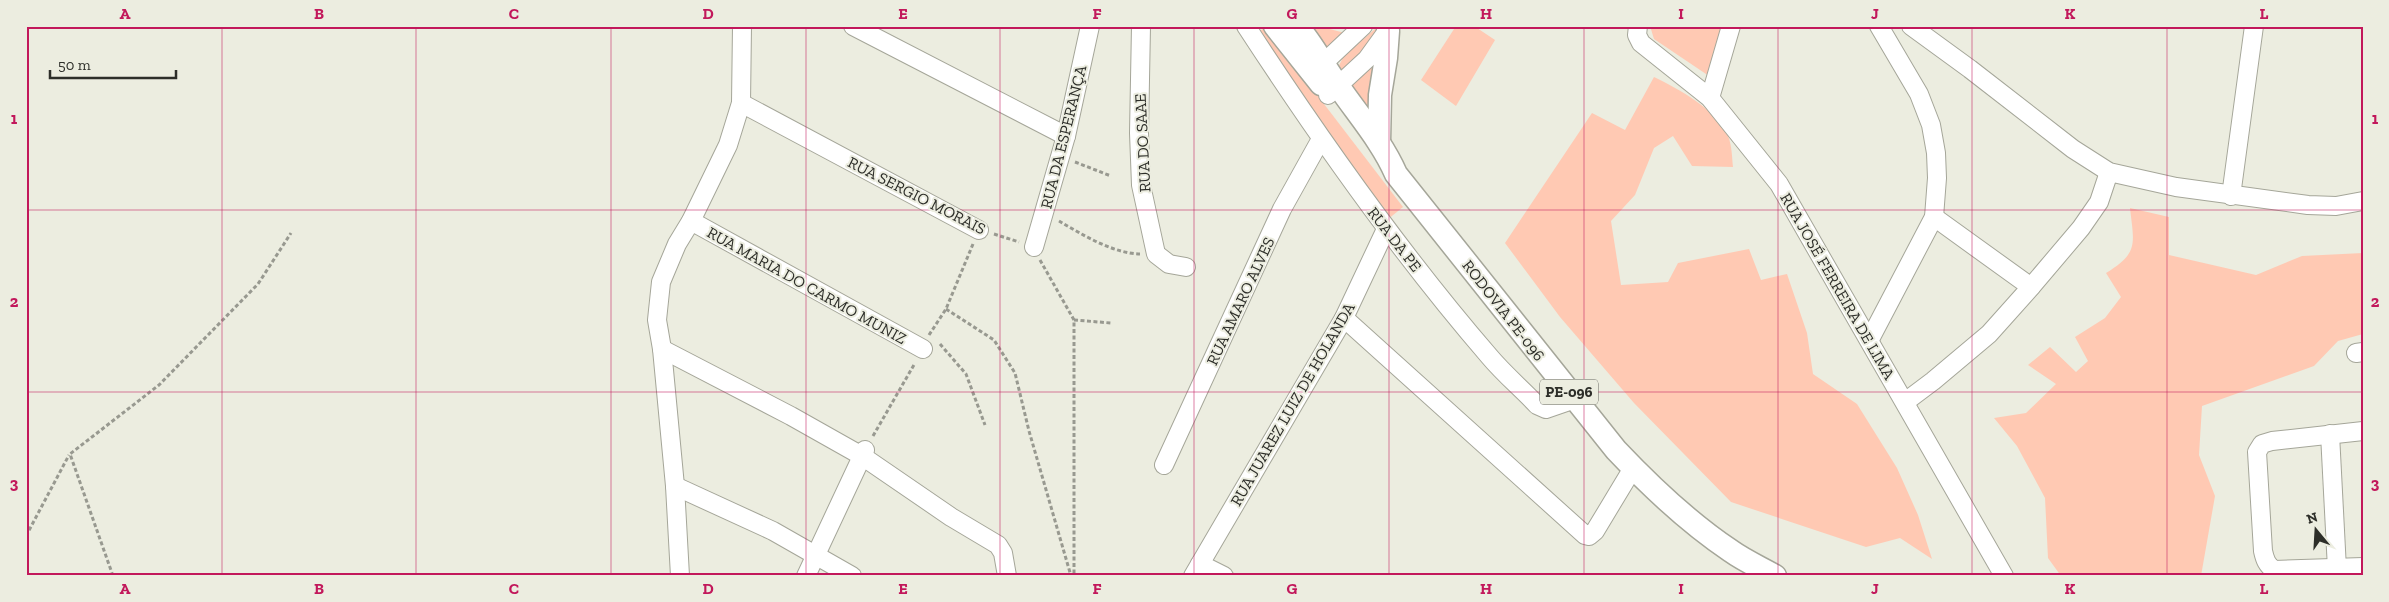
<svg xmlns="http://www.w3.org/2000/svg" width="2389" height="602" font-family="'Zilla Slab',serif">
<style>
.green{fill:#ffc9b3}
.lines{fill:none;stroke-linecap:round;stroke-linejoin:round}
.minor-casing{stroke:#a5a699;stroke-width:20}
.major-casing{stroke:#a5a699;stroke-width:25}
.path{stroke:#989990;stroke-width:3;stroke-dasharray:4 2.5;stroke-linecap:butt}
.minor{stroke:#fff;stroke-width:18}
.major{stroke:#fff;stroke-width:22}
.grid{fill:none;stroke:#c2185b;stroke-width:1;stroke-opacity:0.55}
.labels{text-anchor:middle;stroke-width:4;stroke-linejoin:round;paint-order:stroke}
.shield{fill:#ecede0;stroke:#666760;stroke-width:1}
.shield-label{font-size:15px;font-weight:bold;fill:#2d2e29}
.street-label{font-size:16px;fill:#2d2e29;stroke:#ecede0}
.neatline{fill:none;stroke:#c2185b;stroke-width:2}
.grid-label{font-size:16px;text-anchor:middle;font-weight:bold;fill:#c2185b}
</style>
<rect width="100%" height="100%" fill="#ecede0"/>
<g class="green">
<path d="M1304,26H1318L1345,33L1326,53Z"/>
<path d="M1456,26H1474L1495,40L1456,106L1421,80Z"/>
<path d="M1650,26H1736L1709,76L1654,39Z"/>
<path d="M1265,27L1403,207L1387,220L1255,35Z"/>
<path d="M1375,29L1384,40L1345,71H1336L1344,56Z"/>
<path d="M1382,57L1375,130L1338,82L1360,76Z"/>
<path d="M1654,77C1678,89 1717,109 1728,136C1732,145 1732,158 1733,167L1692,166L1673,136L1654,148L1635,195L1611,221L1621,285L1668,282L1678,263L1749,249L1761,280L1787,274L1807,333L1813,374L1857,404L1897,468L1918,515L1932,559L1900,538L1866,547L1731,502L1634,403L1560,317L1505,243L1592,113L1625,130Z"/>
<path d="M2130,208L2169,217V255L2256,275L2302,256L2363,253V334L2338,341L2314,366L2202,406L2199,455L2215,496L2201,576H2061L2048,558L2045,498L2017,446L1994,418L2026,413L2056,384L2028,365L2050,347L2076,372L2088,361L2075,337L2105,318L2121,297L2106,273C2139,253 2134,244 2130,208Z"/>
</g>
<g class="lines">
<defs>
<g id="minor">
<path d="M853,26L1066,136"/>
<path d="M1141,26L1139,133L1141,185L1156,254L1169,264L1186,267"/>
<path d="M1246,26C1321,141 1400,253 1489,356C1504,374 1522,389 1537,405L1546,409L1575,399"/>
<path d="M1638,26L1637,35L1641,43L1710,98L1779,184L2004,576"/>
<path d="M1911,26L1970,69L2073,149L2109,172L2176,187L2308,205L2336,206L2363,201"/>
<path d="M1314,72L1363,26"/>
<path d="M1328,95L1367,59L1388,30"/>
<path d="M1710,98L1731,26"/>
<path d="M741,103L979,230"/>
<path d="M2231,196L2254,26"/>
<path d="M1934,217L2031,287"/>
<path d="M691,221L923,349"/>
<path d="M1034,247L1066,136L1090,26"/>
<path d="M1344,318L1585,535L1589,536L1595,531L1633,468"/>
<path d="M1870,339L1934,217L1937,178L1936,153L1931,125L1919,94L1879,26"/>
<path d="M662,349L791,416L862,456L951,517L998,545L1003,553L1007,576"/>
<path d="M2356,353L2363,352"/>
<path d="M1905,402L1933,381L1989,334L2031,287L2081,228L2099,202L2109,172"/>
<path d="M2363,431L2272,441L2262,444L2257,452L2263,551C2265,560 2267,565 2274,570L2363,567"/>
<path d="M2330,434L2337,569"/>
<path d="M1164,465L1282,209L1321,139"/>
<path d="M675,486L773,531L852,576"/>
<path d="M1200,564L1224,576"/>
<path d="M680,576L675,486L662,349L657,320L661,282L677,244L691,221L728,145L741,103L742,26"/>
<path d="M806,576L865,450"/>
<path d="M1193,576L1344,318L1386,229"/>
</g>
<g id="major">
<path d="M1275,26L1321,84"/>
<path d="M1297,26C1314,45 1324,67 1339,87C1359,116 1382,142 1396,174L1616,450C1651,487 1689,523 1731,551C1745,561 1761,568 1775,576"/>
<path d="M1379,142L1380,95L1386,58L1388,31"/>
</g>
</defs>
<use href="#minor" class="minor-casing"/>
<use href="#major" class="major-casing"/>
<g class="path">
<path d="M1075,162L1111,176"/>
<path d="M1059,221C1083,235 1112,253 1140,254"/>
<path d="M994,234L1019,242"/>
<path d="M1040,260L1074,320V576"/>
<path d="M946,309L994,340L1015,373L1029,431L1071,576"/>
<path d="M1074,320L1111,323"/>
<path d="M929,335L946,309L973,244"/>
<path d="M940,344L966,374L985,425"/>
<path d="M873,436L915,363"/>
<path d="M26,536L69,455"/>
<path d="M113,576L70,454L159,385L258,284L291,233"/>
</g>
<use href="#minor" class="minor"/>
<use href="#major" class="major"/>
</g>
<path class="grid" d="M222,26V576M416,26V576M611,26V576M806,26V576M1000,26V576M1194,26V576M1389,26V576M1584,26V576M1778,26V576M1972,26V576M2167,26V576M26,210H2363M26,392H2363"/>
<g class="labels">
<rect class="shield" x="1540" y="379.5" width="58" height="25" rx="4"/>
<g class="shield-label">
<text x="1569" y="397">PE-096</text>
</g>
<g class="street-label">
<text transform="translate(1063 137) rotate(-76)" y="6">RUA DA ESPERANÇA</text>
<text transform="translate(1142 143) rotate(-93)" y="6">RUA DO SAAE</text>
<text transform="translate(917 195) rotate(27)" y="6">RUA SERGIO MORAIS</text>
<text transform="translate(1395 239) rotate(52)" y="6">RUA DA PE</text>
<text transform="translate(807 285) rotate(29)" y="6">RUA MARIA DO CARMO MUNIZ</text>
<text transform="translate(1838 286) rotate(60)" y="6">RUA JOSÉ FERREIRA DE LIMA</text>
<text transform="translate(1240 301) rotate(-65)" y="6">RUA AMARO ALVES</text>
<text transform="translate(1504 310) rotate(52)" y="6">RODOVIA PE-096</text>
<text transform="translate(1292 404) rotate(-60)" y="6">RUA JUAREZ LUIZ DE HOLANDA</text>
</g>
</g>
<rect width="2389" height="602" fill="none" stroke="#ecede0" stroke-width="55"/>
<g transform="translate(2316 530) rotate(342)" stroke="#ecede0" stroke-width="4" paint-order="stroke">
<path d="M0-4L9 19L0 12L-9 19Z" fill="#2d2e29"/>
<text y="-8" font-size="14" font-weight="bold" text-anchor="middle" fill="#2d2e29">N</text>
</g>
<path d="M50 70v8h126v-8" fill="none" stroke="#2d2e29" stroke-width="2.5"/>
<text x="58" y="70" font-size="15" fill="#2d2e29" stroke="#ecede0" stroke-width="4" paint-order="stroke">50 m</text>
<rect x="28" y="28" width="2334" height="546" class="neatline"/>
<g class="grid-label">
<text x="125" y="19">A</text>
<text x="319" y="19">B</text>
<text x="514" y="19">C</text>
<text x="708" y="19">D</text>
<text x="903" y="19">E</text>
<text x="1097" y="19">F</text>
<text x="1292" y="19">G</text>
<text x="1486" y="19">H</text>
<text x="1681" y="19">I</text>
<text x="1875" y="19">J</text>
<text x="2070" y="19">K</text>
<text x="2264" y="19">L</text>
<text x="14" y="124">1</text>
<text x="2375" y="124">1</text>
<text x="14" y="307">2</text>
<text x="2375" y="307">2</text>
<text x="14" y="489">3</text>
<text x="2375" y="489">3</text>
<text x="125" y="594">A</text>
<text x="319" y="594">B</text>
<text x="514" y="594">C</text>
<text x="708" y="594">D</text>
<text x="903" y="594">E</text>
<text x="1097" y="594">F</text>
<text x="1292" y="594">G</text>
<text x="1486" y="594">H</text>
<text x="1681" y="594">I</text>
<text x="1875" y="594">J</text>
<text x="2070" y="594">K</text>
<text x="2264" y="594">L</text>
</g>
</svg>
